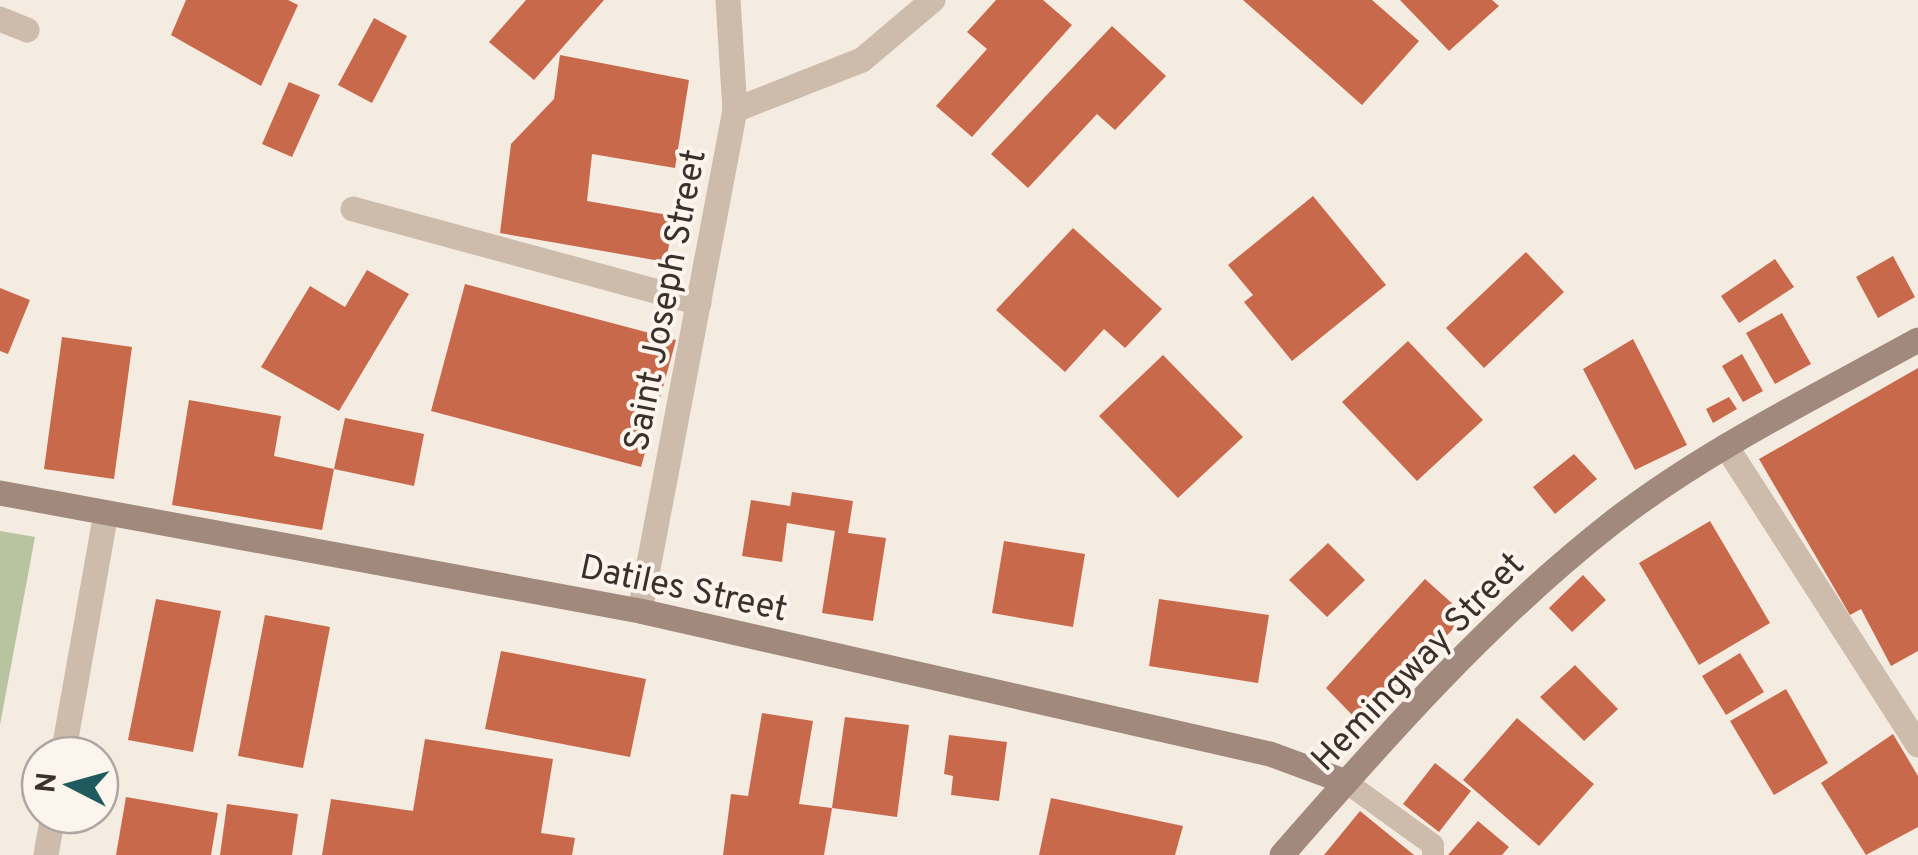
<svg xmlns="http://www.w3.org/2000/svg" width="1918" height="855" font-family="Overpass,sans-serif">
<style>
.green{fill:#b8c4a0}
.building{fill:#c8694b}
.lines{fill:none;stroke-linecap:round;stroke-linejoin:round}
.service{stroke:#cdbbac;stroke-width:22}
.minor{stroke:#cdbbac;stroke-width:25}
.secondary{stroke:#a18a7d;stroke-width:25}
.labels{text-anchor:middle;stroke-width:8;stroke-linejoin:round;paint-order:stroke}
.street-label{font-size:35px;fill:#3b302b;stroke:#fbf5ee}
</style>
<rect width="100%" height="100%" fill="#f4ebe1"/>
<path class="green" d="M0,531L35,537L0,725Z"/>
<g class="building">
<path d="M186,0H288L298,5L261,86L171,35Z"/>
<path d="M526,0H604L534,80L489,42Z"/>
<path d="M996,0H1043L1072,25L972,137L936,106L987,49L967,32Z"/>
<path d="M1243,0H1372L1419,41L1362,105Z"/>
<path d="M1400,0H1492L1499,6L1449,51Z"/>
<path d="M374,18L407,36L372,103L338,85Z"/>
<path d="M1112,26L1166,76L1115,130L1097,114L1028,188L991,154Z"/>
<path d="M560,55L689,80L675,168L592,154L587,201L674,216L666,262L500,233L511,144L554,99Z"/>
<path d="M289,82L320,95L292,157L262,144Z"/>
<path d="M1313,196L1386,285L1292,361L1244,302L1253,295L1228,265Z"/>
<path d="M1073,228L1162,309L1125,348L1104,329L1065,372L996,310Z"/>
<path d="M1526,252L1564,292L1484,368L1446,328Z"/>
<path d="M1893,256L1915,297L1878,318L1856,277Z"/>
<path d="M1775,259L1794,287L1739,323L1721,296Z"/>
<path d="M367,270L409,294L339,411L261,367L310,286L345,307Z"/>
<path d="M465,284L676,340L641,467L431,411Z"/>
<path d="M0,288L30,300L8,354L0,351Z"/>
<path d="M1782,313L1811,364L1775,384L1746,333Z"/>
<path d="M62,337L132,347L114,479L44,469Z"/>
<path d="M1633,339L1687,445L1635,470L1583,369Z"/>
<path d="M1408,341L1483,420L1417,481L1342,402Z"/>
<path d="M1742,354L1763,391L1743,402L1722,366Z"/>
<path d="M1163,355L1243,437L1178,498L1099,416Z"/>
<path d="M1918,368V651L1891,666L1861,609L1850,615L1759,459Z"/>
<path d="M1729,397L1737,409L1713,423L1706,409Z"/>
<path d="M189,400L281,416L274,456L334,469L345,418L424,434L414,486L334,469L322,530L172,505Z"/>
<path d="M1574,454L1597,479L1555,514L1533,487Z"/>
<path d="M792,492L853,501L848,533L886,538L873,621L822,613L835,531L787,523L782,562L742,556L751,500L790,506Z"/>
<path d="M1710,521L1770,623L1699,665L1639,563Z"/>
<path d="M1004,541L1085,554L1073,627L992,613Z"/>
<path d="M1328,543L1365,580L1327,617L1289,580Z"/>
<path d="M1583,575L1606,600L1572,632L1549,608Z"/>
<path d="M1425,579L1466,616L1360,723L1326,688Z"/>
<path d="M156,599L221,611L193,752L128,740Z"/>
<path d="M1159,599L1269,615L1258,683L1149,666Z"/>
<path d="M265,615L330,627L303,768L238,756Z"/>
<path d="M501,651L646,679L630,757L485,729Z"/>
<path d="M1740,653L1764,692L1726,715L1702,676Z"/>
<path d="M1575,665L1618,709L1584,741L1540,697Z"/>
<path d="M1786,689L1828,763L1774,795L1730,721Z"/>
<path d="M762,713L813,721L799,804L832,808L824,855H723L731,794L748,796Z"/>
<path d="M845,717L909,725L897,817L832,808Z"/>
<path d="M1517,718L1594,784L1539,846L1463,780Z"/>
<path d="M1893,734L1918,776V827L1866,855L1821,783Z"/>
<path d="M949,735L1007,742L999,801L951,795L953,776L944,774Z"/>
<path d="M425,739L553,759L541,833L575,838L572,855H322L331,799L413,811Z"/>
<path d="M1435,763L1471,791L1439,832L1403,804Z"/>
<path d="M126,797L218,813L211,855H116Z"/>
<path d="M1051,798L1183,826L1175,855H1039Z"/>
<path d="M227,804L298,814L292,855H220Z"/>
<path d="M1360,811L1414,855H1324Z"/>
<path d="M1478,821L1509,847L1502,855H1448Z"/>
</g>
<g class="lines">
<path class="service" d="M1346,782L1433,845V855"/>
<g class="minor">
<path d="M0,19L27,30"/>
<path d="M735,110L862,60L933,0"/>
<path d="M353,209L699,303"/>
<path d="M1726,446L1918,745"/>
<path d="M640,611L735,110L728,0"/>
<path d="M63,755L106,513"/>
<path d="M46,855L53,815"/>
</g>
<g class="secondary">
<path d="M0,493L640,611L1270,754L1346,782"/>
<path d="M1282,855C1385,737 1489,619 1613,522C1706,450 1815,397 1918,340"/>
</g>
</g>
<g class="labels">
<g class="street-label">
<text transform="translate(664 300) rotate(-79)" y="12">Saint Joseph Street</text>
<text transform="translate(684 587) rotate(12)" y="12">Datiles Street</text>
<text transform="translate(1417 661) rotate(-46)" y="12">Hemingway Street</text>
</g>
</g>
<g transform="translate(70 785) rotate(276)"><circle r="48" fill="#fbf5ee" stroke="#aea6a0" stroke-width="2.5"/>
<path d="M0-8L18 38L0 25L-18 38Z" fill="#1f5a5e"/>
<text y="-15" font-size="28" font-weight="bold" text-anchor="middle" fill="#3b302b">N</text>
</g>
</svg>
